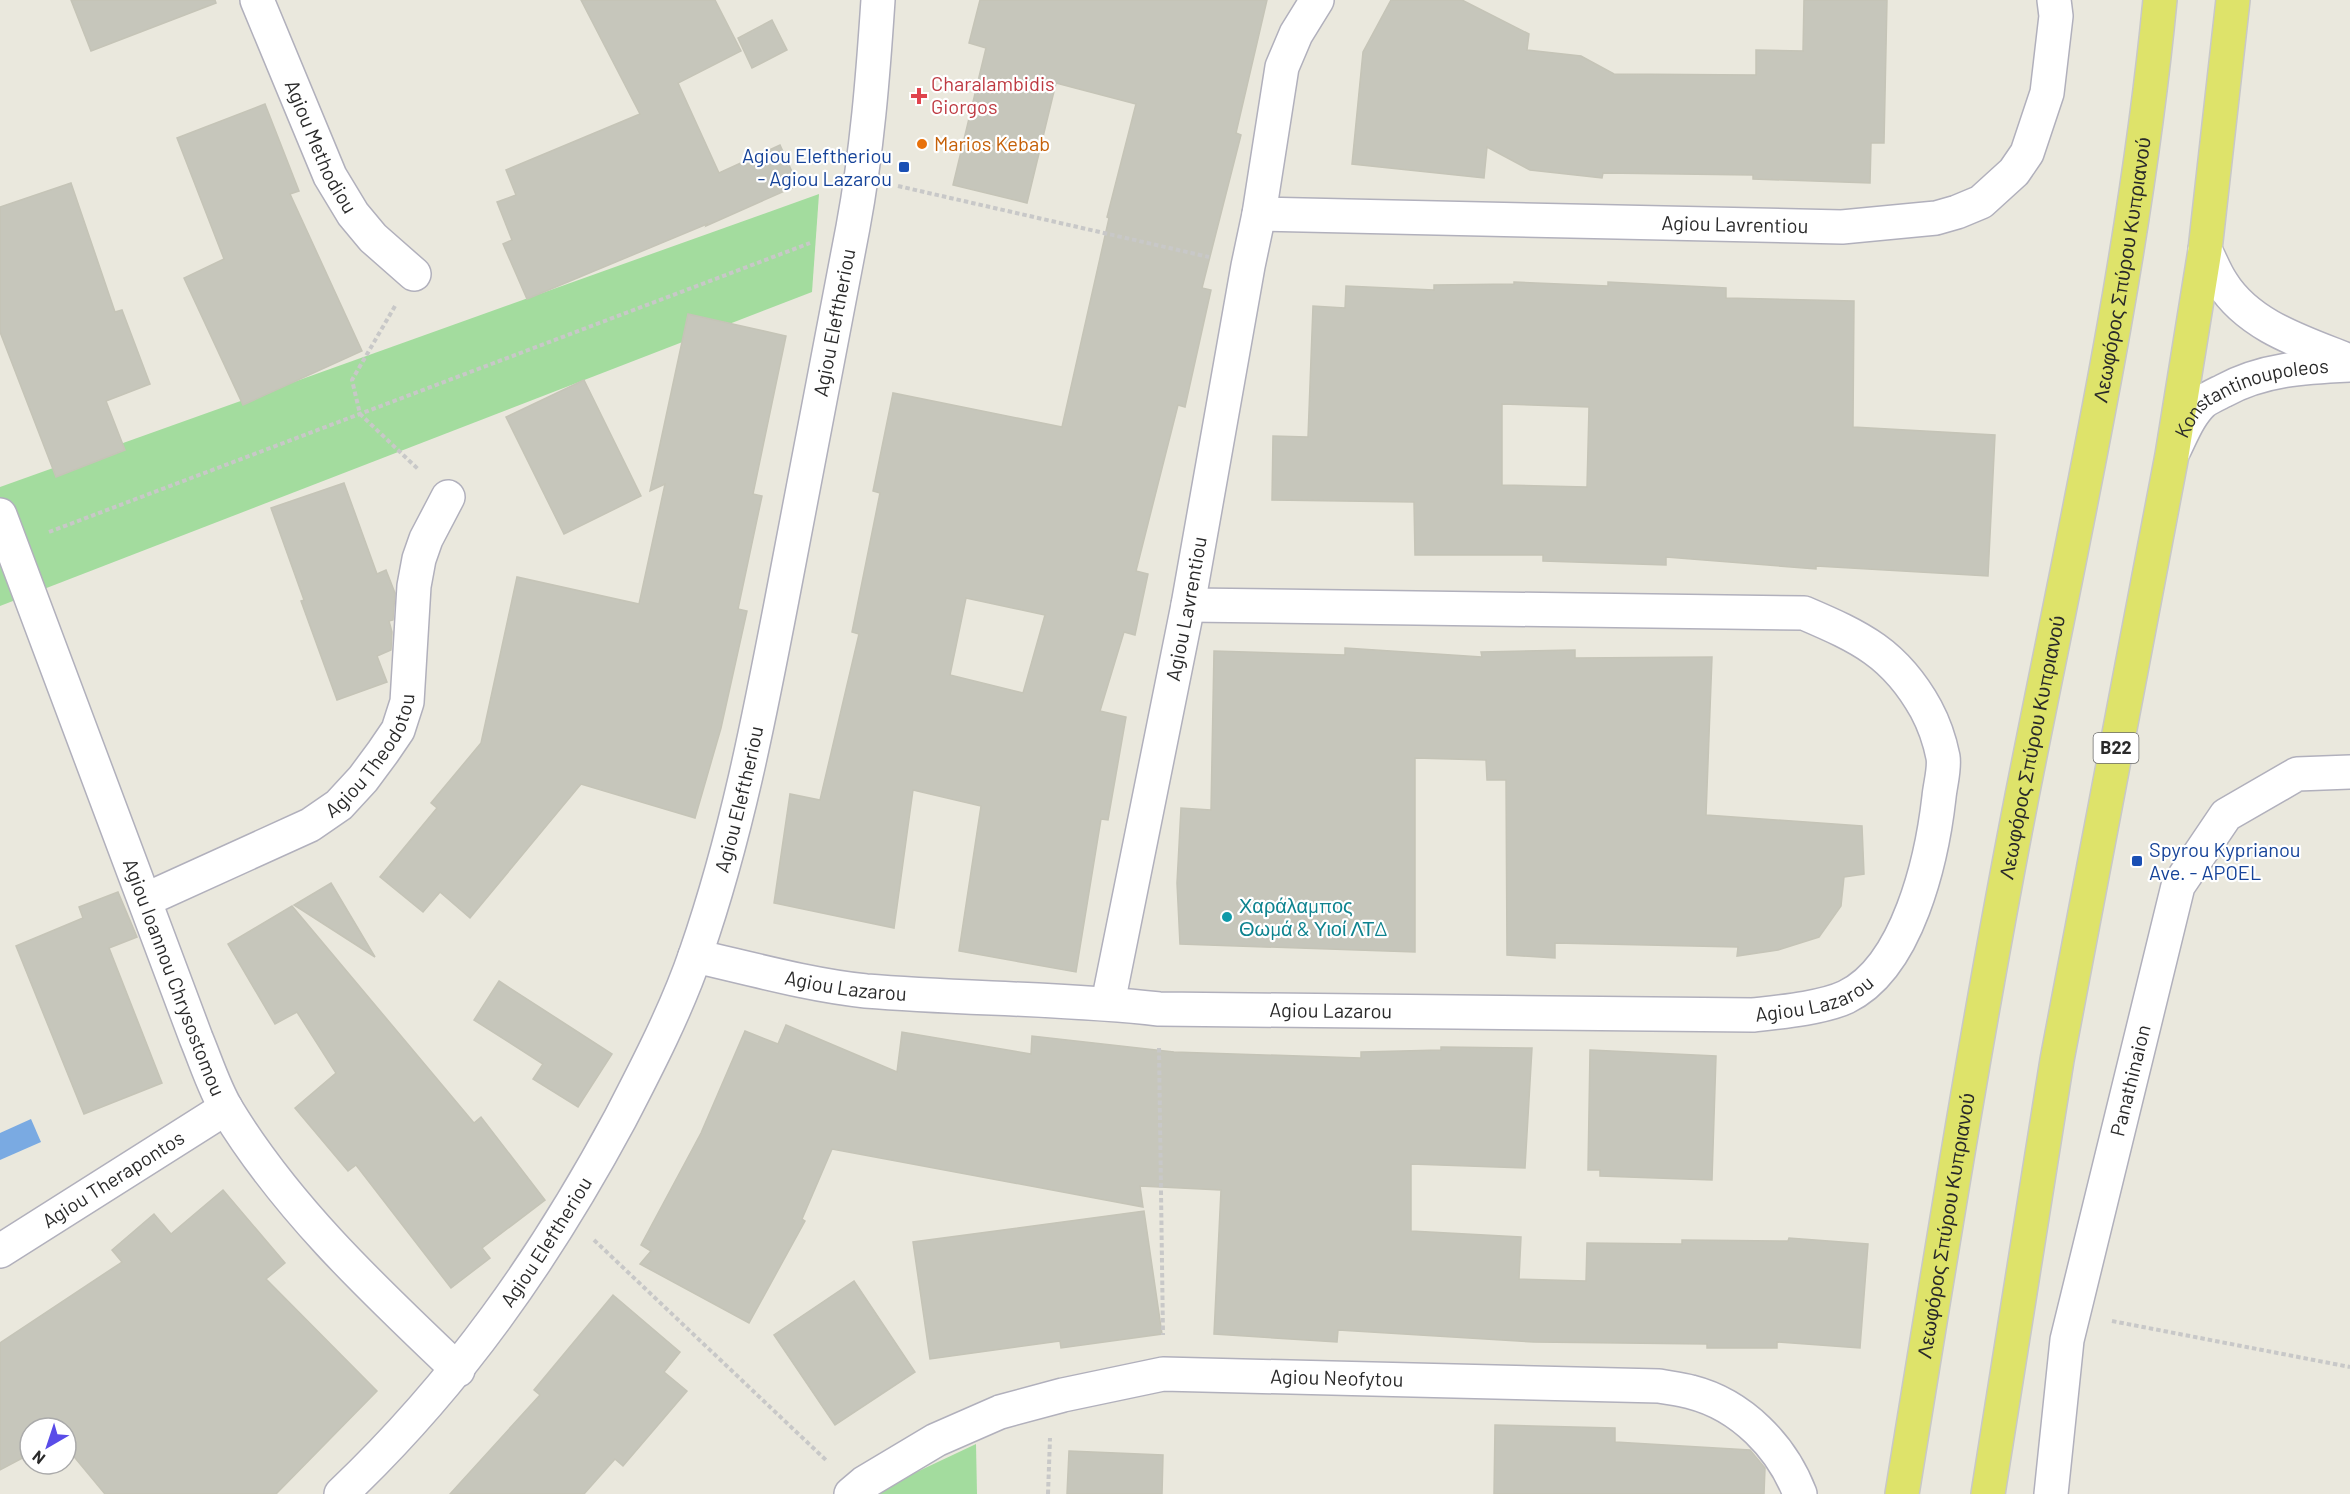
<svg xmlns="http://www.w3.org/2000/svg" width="2350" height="1494" font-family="Barlow,sans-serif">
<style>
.green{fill:#a3dc9e}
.water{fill:#7aaae2}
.building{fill:#c6c6bb;stroke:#c5c4b7;stroke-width:1.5;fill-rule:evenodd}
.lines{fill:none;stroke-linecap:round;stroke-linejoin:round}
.minor-casing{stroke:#b1b0bc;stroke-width:36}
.major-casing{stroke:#c8c8c8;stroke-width:36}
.path{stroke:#c8c8c8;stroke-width:4;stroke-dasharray:4.5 3;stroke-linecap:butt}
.minor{stroke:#fff;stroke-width:33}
.major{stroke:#dee36a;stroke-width:33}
.health-dot{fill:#e0444e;stroke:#fff;stroke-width:2}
.food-dot{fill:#e8710a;stroke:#fff;stroke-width:2}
.transit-dot{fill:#1a4fb4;stroke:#fff;stroke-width:2}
.culture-dot{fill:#0f9aa8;stroke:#fff;stroke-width:2}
.labels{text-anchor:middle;stroke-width:4.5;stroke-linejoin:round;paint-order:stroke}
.shield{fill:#fff;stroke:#6a6a6a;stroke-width:1.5}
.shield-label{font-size:18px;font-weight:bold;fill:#2a2a2a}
.health-label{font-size:20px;fill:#be3a42;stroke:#fff;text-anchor:start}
.food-label{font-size:20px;fill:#c56008;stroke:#fff;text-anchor:start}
.street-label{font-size:20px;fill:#2a2a2a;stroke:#fff}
.transit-label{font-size:20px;fill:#164399;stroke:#fff;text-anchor:end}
.culture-label{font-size:20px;fill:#0d838f;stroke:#fff;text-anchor:start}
</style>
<rect width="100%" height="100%" fill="#eae8dd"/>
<g class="green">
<path d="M819,194L812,292L0,606V487Z"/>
<path d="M976,1444L977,1494H870Z"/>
</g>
<path class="water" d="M31,1119L41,1142L0,1160V1133Z"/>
<g class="building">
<path d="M71,0H215L216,3L91,51Z"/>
<path d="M581,0H715L741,51L678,83L719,173L780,145L798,185L706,226L707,224L527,299L503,244L512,240L497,202L516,195L506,170L640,114Z"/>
<path d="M980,0H1267L1236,133L1241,135L1202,288L1211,290L1185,407L1178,405L1136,571L1148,574L1135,635L1124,632L1100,711L1126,717L1108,820L1101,819L1076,972L959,951L981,806L913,790L894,928L774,903L790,794L820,800L859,634L852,632L880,493L873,491L893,393L1062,427L1109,218L1107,217L1136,104L1056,83L1027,203L953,185L986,48L969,43ZM966,598L1045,615L1023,693L950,675Z"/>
<path d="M1391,0H1462L1529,34L1527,50L1581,56L1614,74L1756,75V50L1803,51L1804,0H1887L1884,143H1871L1870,183L1753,179V175L1603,173L1602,178L1530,170L1487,147L1484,178L1352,164L1363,52Z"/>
<path d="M772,20L787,50L752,68L738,38Z"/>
<path d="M265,104L299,191L290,194L362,351L243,405L184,278L224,259L177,138Z"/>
<path d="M71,183L115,312L122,310L150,384L106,401L125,450L56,477L0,332V207Z"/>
<path d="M1514,282L1608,286V282L1726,288V298L1854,301L1853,427L1995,435L1988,576L1816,566V569L1666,557V565L1543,561V555H1415L1414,502L1272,500L1273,436L1308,437L1313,306L1345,308L1346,286L1434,290V285L1514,284ZM1502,404L1589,407L1587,487L1502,485Z"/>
<path d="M688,314L786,336L753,494L762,496L738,609L747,611L721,728L695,818L581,784L470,918L440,892L423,912L380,877L437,808L431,803L481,743L517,577L639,604L665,484L650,491Z"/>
<path d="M584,380L641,496L564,534L506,417Z"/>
<path d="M344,483L377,574L386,570L395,593L393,620L389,621L392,632L391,650L377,656L387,682L337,700L301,601L304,600L271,508Z"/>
<path d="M1345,648L1482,657L1481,652L1575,650V658L1712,657L1706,815L1862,826L1864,874L1844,877L1841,906L1819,937L1778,950L1737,956L1738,947L1555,943V958L1507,955L1506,780H1487L1486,760L1415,758V952L1180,944L1177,883L1181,808L1211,810L1214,651L1345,655Z"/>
<path d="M331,883L375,957L294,905Z"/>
<path d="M118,892L137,937L109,948L162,1083L84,1114L16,946L83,918L79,907Z"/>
<path d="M292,906L474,1123L481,1117L545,1200L482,1248L490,1258L451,1288L356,1165L348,1171L295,1108L336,1073L297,1012L275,1024L228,944Z"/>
<path d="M499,981L612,1054L578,1107L533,1079L543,1064L474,1020Z"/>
<path d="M786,1025L897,1072L902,1032L1031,1054L1032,1036L1174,1052L1361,1058V1052L1441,1050V1047L1532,1048L1525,1168L1411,1164V1231L1521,1237L1519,1279L1586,1281L1587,1243L1682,1244V1240L1788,1241L1789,1238L1868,1244L1860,1348L1777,1342V1348H1707V1344L1534,1342L1338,1330L1337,1342L1214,1334L1221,1190L1140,1186L1143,1207L832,1149L802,1219L805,1221L749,1323L640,1264L651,1251L641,1245L701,1133L745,1031L778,1044Z"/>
<path d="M1590,1050L1716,1056L1712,1180L1600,1176V1170H1588Z"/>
<path d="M223,1190L285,1263L266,1279L377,1391L276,1494H105L66,1447V1428H30V1454L0,1470V1343L122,1262L112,1250L154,1214L171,1234Z"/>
<path d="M1144,1211L1162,1334L1061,1348L1060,1341L930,1359L913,1242Z"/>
<path d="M854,1281L915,1372L835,1425L774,1335Z"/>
<path d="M613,1295L680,1352L664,1372L687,1391L623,1466L615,1459L584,1494H450L540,1395L534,1390Z"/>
<path d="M1495,1425L1615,1428V1442L1750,1450L1765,1468L1764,1494H1494Z"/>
<path d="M1069,1451L1163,1455L1162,1494H1067Z"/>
</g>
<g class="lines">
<defs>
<g id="minor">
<path id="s1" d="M257,0L330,176L353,214L373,238L414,274"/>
<path id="s2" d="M1259,214L1842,227L1936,218L1957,212L1981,202L2014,172L2027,153L2047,93L2056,16L2054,0"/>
<path d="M2205,250C2211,261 2215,273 2222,283C2249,326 2302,342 2347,360"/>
<path id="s3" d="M2174,450C2182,434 2189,415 2203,402C2208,398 2217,394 2223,391C2263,369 2305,367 2350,365"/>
<path id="s4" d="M0,515L196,1038C206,1062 214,1088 227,1110C288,1210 374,1290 458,1370"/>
<path id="s5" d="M145,900L310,825L339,805L363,779L383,752L398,730L407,702L414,586L419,559L426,539L448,497"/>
<path id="s6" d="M695,956C752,969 809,985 866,991C963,999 1061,998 1159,1009L1753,1015C1779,1012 1823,1008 1846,997C1908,967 1932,859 1939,797C1940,785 1945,769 1943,757C1940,742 1933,722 1926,709C1895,653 1860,637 1804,613L1188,605"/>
<path id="s7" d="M1108,1003L1188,605L1248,266L1259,214L1282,67L1296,34L1317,0"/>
<path id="s8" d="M0,1251L226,1108"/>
<path id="s9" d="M341,1494C457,1384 544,1260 620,1119C647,1067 677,1009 696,953C736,838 759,719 782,599C805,475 829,351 853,227C867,152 873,76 878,0"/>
<path id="s10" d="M851,1494L864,1483L936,1440L1000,1412L1063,1395L1163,1374L1659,1386C1670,1388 1681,1389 1691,1392C1742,1405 1782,1447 1800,1494"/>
<path id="s11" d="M2051,1494L2067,1340L2178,886L2226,815L2297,774L2350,772"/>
</g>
<g id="major">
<path id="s12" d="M1902,1494C1940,1261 1977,1027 2022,796C2074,532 2134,268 2160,0"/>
<path d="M1988,1494L2057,1060L2172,455L2205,250L2233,0"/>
</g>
</defs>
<use href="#minor" class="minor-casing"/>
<use href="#major" class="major-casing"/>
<g class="path">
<path d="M898,186L1209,257"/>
<path d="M395,306L352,380L360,414L419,470"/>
<path d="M49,532L810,243"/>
<path d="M1159,1048L1163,1335"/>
<path d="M594,1240L828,1462"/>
<path d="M2112,1321L2350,1367"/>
<path d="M1048,1494L1050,1438"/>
</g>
<use href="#minor" class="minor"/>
<use href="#major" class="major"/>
</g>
<path class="health-dot" d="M916 87h6v6h6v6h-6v6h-6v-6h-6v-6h6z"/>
<circle class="food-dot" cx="922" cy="144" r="6"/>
<g class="transit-dot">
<rect x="898" y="161" width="12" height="12" rx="3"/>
<rect x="2131" y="855" width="12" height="12" rx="3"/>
</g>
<circle class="culture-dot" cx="1227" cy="917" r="6"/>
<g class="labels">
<rect class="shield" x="2093.5" y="733" width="45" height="30" rx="4.5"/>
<g class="shield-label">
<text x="2116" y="754">B22</text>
</g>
<g class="health-label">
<text x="931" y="91">Charalambidis<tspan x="931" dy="23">Giorgos</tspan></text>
</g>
<g class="food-label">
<text x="934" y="151">Marios Kebab</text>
</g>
<g class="street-label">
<text dy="7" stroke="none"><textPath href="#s1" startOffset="160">Agiou Methodiou</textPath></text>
<text dy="7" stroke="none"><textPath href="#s2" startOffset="476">Agiou Lavrentiou</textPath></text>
<text dy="7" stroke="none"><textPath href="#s12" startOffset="1244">Λεωφόρος Σπύρου Κυπριανού</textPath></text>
<text dy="7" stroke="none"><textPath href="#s9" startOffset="1298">Agiou Eleftheriou</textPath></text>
<text dy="7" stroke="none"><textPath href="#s3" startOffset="102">Konstantinoupoleos</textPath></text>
<text dy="7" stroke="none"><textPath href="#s7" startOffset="402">Agiou Lavrentiou</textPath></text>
<text dy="7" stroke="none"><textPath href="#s12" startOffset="758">Λεωφόρος Σπύρου Κυπριανού</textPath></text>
<text dy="7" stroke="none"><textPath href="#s5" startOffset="276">Agiou Theodotou</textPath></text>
<text dy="7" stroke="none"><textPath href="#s9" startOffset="812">Agiou Eleftheriou</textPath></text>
<text dy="7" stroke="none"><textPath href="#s4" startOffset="494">Agiou Ioannou Chrysostomou</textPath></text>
<text dy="7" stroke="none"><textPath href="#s6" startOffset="154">Agiou Lazarou</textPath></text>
<text dy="7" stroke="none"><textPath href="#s6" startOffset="1126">Agiou Lazarou</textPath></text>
<text dy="7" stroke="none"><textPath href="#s6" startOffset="640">Agiou Lazarou</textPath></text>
<text dy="7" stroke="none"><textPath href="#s11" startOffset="422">Panathinaion</textPath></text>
<text dy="7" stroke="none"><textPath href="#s8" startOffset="134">Agiou Therapontos</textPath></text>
<text dy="7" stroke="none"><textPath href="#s12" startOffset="272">Λεωφόρος Σπύρου Κυπριανού</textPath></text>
<text dy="7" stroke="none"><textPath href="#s9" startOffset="326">Agiou Eleftheriou</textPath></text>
<text dy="7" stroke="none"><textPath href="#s10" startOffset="512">Agiou Neofytou</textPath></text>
</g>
<g class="transit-label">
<text x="892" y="163">Agiou Eleftheriou<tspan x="892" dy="23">- Agiou Lazarou</tspan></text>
<text x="2149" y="857" text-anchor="start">Spyrou Kyprianou<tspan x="2149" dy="23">Ave. - APOEL</tspan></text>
</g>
<g class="culture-label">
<text x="1239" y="913">Χαράλαμπος<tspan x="1239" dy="23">Θωμά &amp; Υιοί ΛΤΔ</tspan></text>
</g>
</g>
<g transform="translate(48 1446) rotate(219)"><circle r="28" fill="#ffffff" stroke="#aaaaaa" stroke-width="1.5"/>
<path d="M0-4.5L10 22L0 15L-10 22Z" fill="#594ce8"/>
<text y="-9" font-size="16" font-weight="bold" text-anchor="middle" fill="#2a2a2a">N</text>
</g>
</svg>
